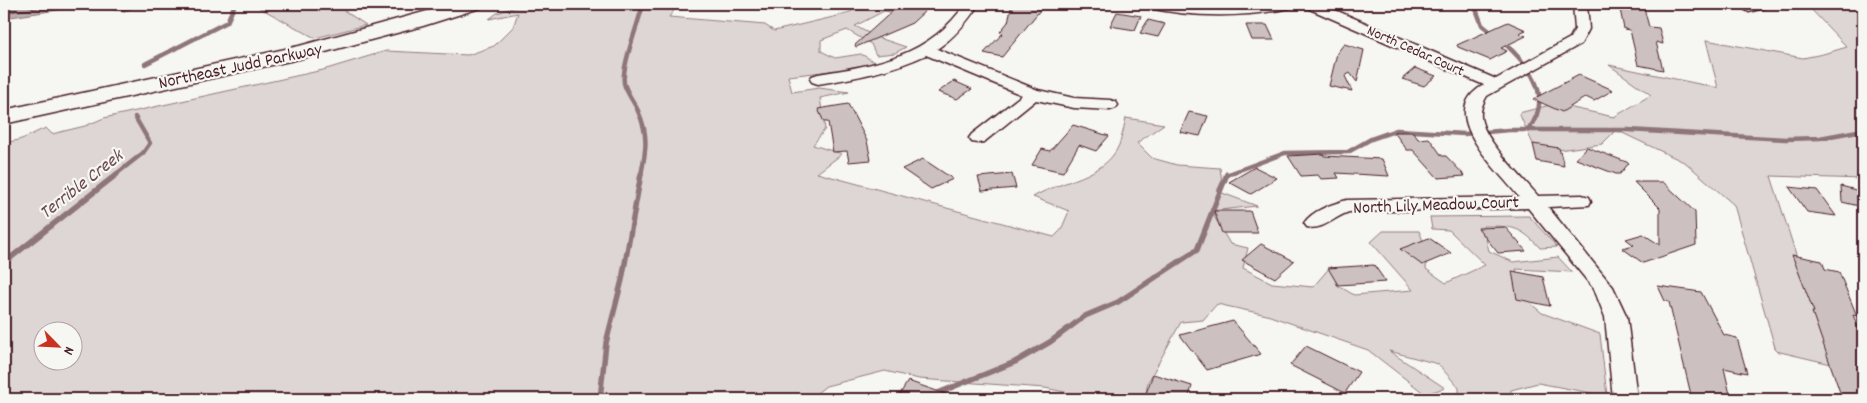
<svg xmlns="http://www.w3.org/2000/svg" width="1867" height="403" font-family="Dekko,sans-serif">
<style>
.green{fill:#ddd6d5;stroke:#947a80;fill-rule:evenodd}
.water{fill:#bbadae;stroke:#8e747a}
.lines{fill:none;stroke-linecap:round;stroke-linejoin:round}
.shore{stroke:#77585f;stroke-width:1}
.stream-far1{stroke:#8e747a;stroke-width:4.5}
.stream{stroke:#8e747a;stroke-width:5.5}
.building{fill:#ccc1c0;stroke:#4a1f2b}
.minor-casing{stroke:#4a1f2b;stroke-width:3}
.trunk-casing{stroke:#4a1f2b;stroke-width:3}
.minor{fill:#f6f6f2;fill-rule:evenodd}
.trunk{fill:#f6f6f2;fill-rule:evenodd}
.labels{text-anchor:middle;stroke-width:4.5;stroke-linejoin:round;paint-order:stroke}
.far-street-label{font-size:15px;fill:#4a1f2b;stroke:#f6f6f2}
.street-label{font-size:18px;fill:#4a1f2b;stroke:#f6f6f2}
.water-label{font-size:19px;font-style:italic;fill:#6c4a52;stroke:#f6f6f2}
</style>
<rect width="100%" height="100%" fill="#f6f6f2"/>
<filter id="ink" filterUnits="userSpaceOnUse"><feTurbulence type="fractalNoise" baseFrequency=".02" numOctaves="2"/><feDisplacementMap in="SourceGraphic" scale="10" xChannelSelector="R" yChannelSelector="G"/><feConvolveMatrix kernelMatrix="1 2 1 2 8 2 1 2 1" color-interpolation-filters="sRGB"/></filter>
<g filter="url(#ink)">
<g class="green">
<path d="M253,4H334L366,25L315,38Z"/>
<path d="M524,4H679L669,17L765,25L774,31L846,14L865,4H906L897,13L884,11L855,26L876,37L906,47L895,53L876,55L871,44L847,30L821,40V51L835,58L861,54L875,62L858,68L788,76L792,92L819,88L849,92L820,98L825,129L813,145L842,154L817,173L1054,237L1061,230L1069,211L1033,197C1061,180 1105,178 1119,145C1122,137 1124,127 1126,118L1164,124L1137,143L1152,158L1177,165L1220,168L1222,181L1217,191L1257,206L1211,211L1230,244L1248,248L1243,268L1272,283L1313,287L1331,266L1337,285L1354,295L1413,290L1371,242L1383,231H1419L1427,250L1426,269L1446,283L1485,265L1449,230L1432,229L1430,217L1529,216L1557,247L1540,248C1520,226 1512,226 1483,226L1489,251L1513,262L1558,257L1572,272L1516,269L1523,297L1542,313L1600,334L1607,396L1538,383L1511,390L1510,399H1459V388L1438,364L1389,351L1445,388L1425,394L1368,350L1267,315L1217,304L1203,320L1181,322L1148,382L1145,399H1077L1074,394L1045,388L919,379L885,371L826,386L809,399H4V142C22,142 30,134 46,128L52,134L85,126L104,118L323,70L386,51L468,55L494,46L513,27L518,13L489,19L497,13ZM42,330H72V360H42Z"/>
<path d="M1806,4H1863V179L1771,176L1831,364L1776,351L1734,205L1686,163L1616,130L1602,144L1537,153L1519,113L1554,104L1614,117L1651,95L1609,65L1718,88L1706,40L1803,58L1823,54L1847,47Z"/>
</g>
<path class="water" d="M4,4H144L124,11L84,6L4,18Z"/>
<g class="lines">
<path class="shore" d="M4,13L61,4"/>
<g class="stream-far1">
<path d="M1474,4L1482,25L1493,34"/>
<path d="M1502,41C1529,65 1555,96 1528,130"/>
<path d="M145,64L227,22L235,4"/>
<path d="M115,175L143,153L150,143L135,117"/>
<path d="M641,175C646,150 649,135 638,111C634,102 626,92 624,83C621,67 639,22 643,4"/>
<path d="M1226,175L1285,153L1348,152L1371,139L1397,130L1464,134L1509,130H1628L1785,139L1820,138L1863,130"/>
</g>
<g class="stream">
<path d="M4,263L117,174"/>
<path d="M600,399L606,343L622,280L641,174"/>
<path d="M923,399L1015,362L1050,342L1085,316L1118,302L1197,250L1227,174"/>
</g>
</g>
<g class="building">
<path d="M1012,4H1045L1002,57L984,53L1003,33L1000,32L1008,22Z"/>
<path d="M1623,5L1644,8L1649,27L1659,28L1663,44L1656,42L1663,70L1638,65L1630,30L1624,29L1620,9L1624,10Z"/>
<path d="M907,6L926,10L912,23L856,47L855,45L896,8L904,9Z"/>
<path d="M1117,12L1141,16L1135,30L1110,26Z"/>
<path d="M1148,20L1165,24L1158,37L1140,33Z"/>
<path d="M1508,22L1526,30L1519,33L1526,36L1501,48L1507,51L1490,60L1458,47L1457,45Z"/>
<path d="M1246,25H1267L1274,40H1252Z"/>
<path d="M1344,44L1364,50L1357,82L1350,73L1345,76L1352,91L1329,86L1337,53Z"/>
<path d="M1415,68L1436,76L1424,86L1402,79Z"/>
<path d="M1579,75L1613,90L1594,101L1586,97L1562,112L1533,99Z"/>
<path d="M954,81L972,89L957,99L938,92Z"/>
<path d="M848,104L867,141L871,160L849,162L847,151L833,152L828,122H824L818,109Z"/>
<path d="M1189,112L1208,116L1200,136L1180,132Z"/>
<path d="M1073,125L1109,136L1096,151L1079,145L1063,172L1032,165L1042,149L1050,151Z"/>
<path d="M1394,132H1413L1418,139L1429,138L1442,156H1446L1465,176L1438,178L1413,150H1407Z"/>
<path d="M1533,144L1559,148L1564,166L1537,161Z"/>
<path d="M1587,147L1629,163L1620,174H1616L1576,159Z"/>
<path d="M1323,154L1324,156L1382,159L1389,176L1336,173L1339,178L1321,179L1318,175L1301,176L1288,156Z"/>
<path d="M923,159L953,179L931,189L902,169Z"/>
<path d="M1255,167L1277,178L1251,194L1229,182Z"/>
<path d="M1012,174L1016,188L982,191L978,177Z"/>
<path d="M1634,182H1663L1695,212L1696,245L1643,263L1622,248L1634,245L1626,239L1643,234L1660,245V208Z"/>
<path d="M1841,186L1863,192V207L1842,202Z"/>
<path d="M1789,187L1817,190L1836,216L1807,212Z"/>
<path d="M1214,211H1250L1258,233H1222Z"/>
<path d="M1505,227L1526,251L1498,253L1478,228Z"/>
<path d="M1429,238L1451,253L1422,265L1400,249Z"/>
<path d="M1261,244L1294,261L1275,278L1242,260Z"/>
<path d="M1792,255L1822,261L1825,269L1839,272L1857,316L1853,315L1863,340V399L1842,398L1812,312H1814Z"/>
<path d="M1374,265L1386,282L1338,285L1328,268Z"/>
<path d="M1512,271L1543,277L1550,306L1517,299Z"/>
<path d="M1658,286L1701,292L1724,335L1737,338L1747,373L1724,368L1731,399H1692L1669,302L1665,301Z"/>
<path d="M1233,321L1261,354L1207,370L1180,335Z"/>
<path d="M1306,346L1359,372L1345,393L1290,365Z"/>
<path d="M1153,374L1192,386L1188,399H1144Z"/>
<path d="M908,381L954,397V399H897Z"/>
</g>
<g class="lines">
<defs>
<g id="minor">
<path d="M965,4H979C967,22 955,37 937,49L1038,90L1074,98L1110,100L1116,102L1118,105L1116,108L1110,110L1074,108L1036,100L984,142L978,143L972,142L969,138L972,134L1022,95L926,55C892,71 855,78 818,84L812,82L810,79L812,76L818,74C876,65 930,56 965,4Z"/>
<path d="M1143,4L1237,7L1296,4L1294,7C1248,18 1191,18 1145,7Z"/>
<path d="M1303,4H1321L1496,79L1570,38L1575,29L1573,4H1587L1589,29L1581,44L1487,96C1482,104 1479,113 1482,122C1487,143 1523,178 1538,196L1582,195L1589,197L1591,201L1589,205L1548,207L1613,287L1627,317L1637,399H1613L1605,317L1594,289L1528,208L1349,212C1335,216 1323,231 1307,227L1304,223C1313,210 1332,204 1347,200L1519,197C1498,170 1433,112 1484,85L1305,7Z"/>
<path d="M1748,4H1768L1766,7L1749,12L1742,8Z"/>
</g>
<path id="trunk" d="M453,4H483L480,8L423,26L299,59L4,124V110L299,46Z"/>
</defs>
<use href="#minor" class="minor-casing"/>
<use href="#trunk" class="trunk-casing"/>
<use href="#minor" class="minor"/>
<use href="#trunk" class="trunk"/>
</g>
</g>
<g class="labels">
<g class="far-street-label">
<text transform="translate(1416 50) rotate(24)" y="5">North Cedar Court</text>
</g>
<g class="street-label">
<text transform="translate(240 65) rotate(-12)" y="6">Northeast Judd Parkway</text>
<text transform="translate(1436 204) rotate(-2)" y="6">North Lily Meadow Court</text>
</g>
<g class="water-label">
<text transform="translate(80 183) rotate(-38)" y="7">Terrible Creek</text>
</g>
</g>
<rect width="1867" height="403" fill="none" stroke="#f6f6f2" stroke-width="20"/>
<rect x="10" y="10" width="1847" height="383" fill="none" stroke="#4a1f2b" stroke-width="2" filter="url(#ink)"/>
<g transform="translate(58 346) rotate(114)"><circle r="24" fill="#f6f6f2" stroke="#b1a0a2"/>
<path d="M0-4L9 19L0 12L-9 19Z" fill="#c8321e"/>
<text y="-8" font-size="14" font-weight="bold" text-anchor="middle" fill="#4a1f2b">N</text>
</g>
</svg>
